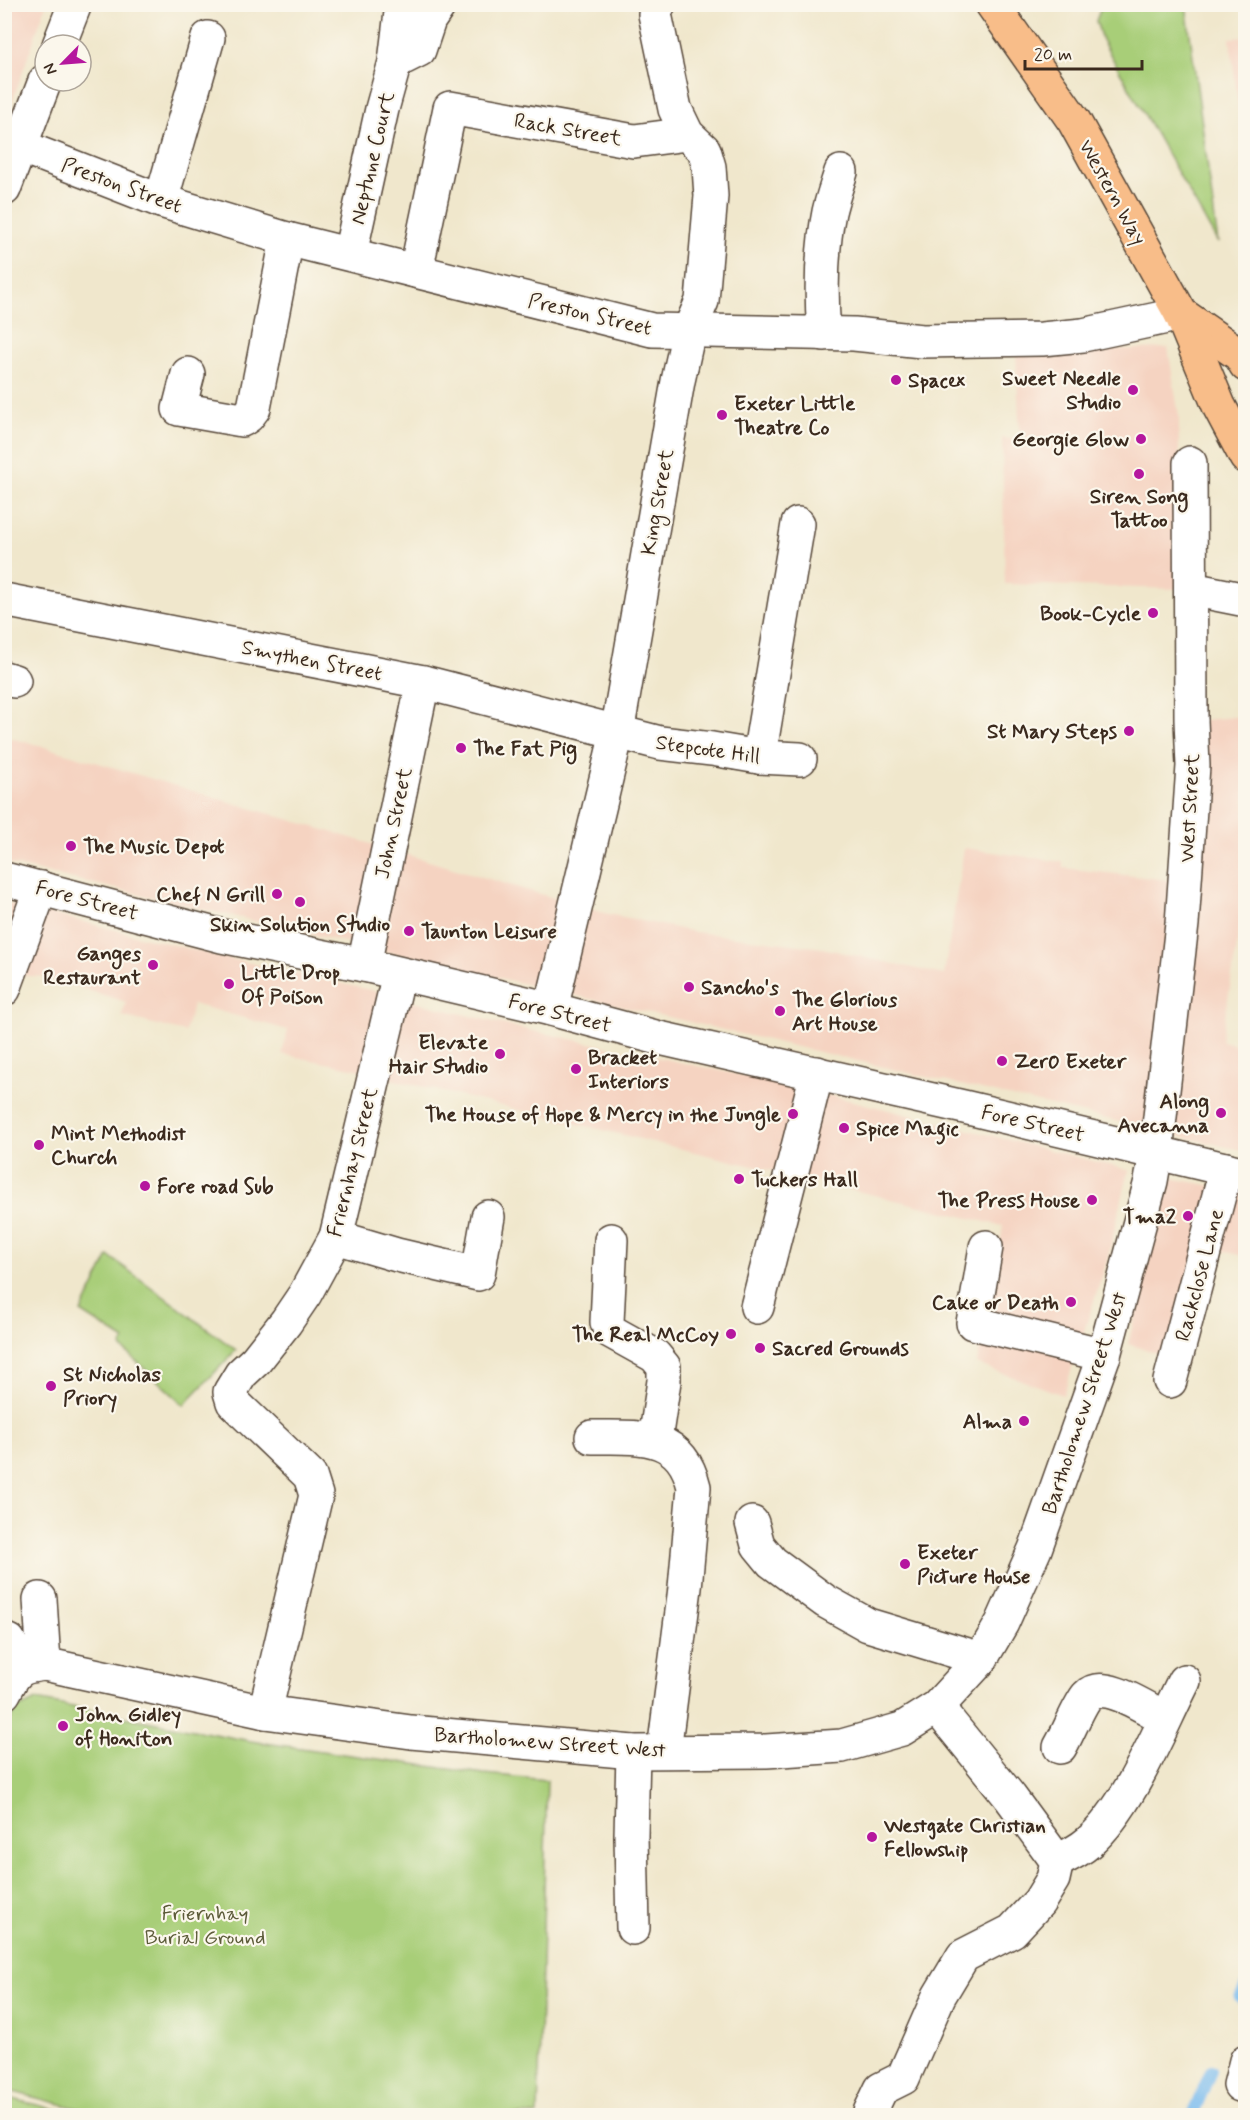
<svg xmlns="http://www.w3.org/2000/svg" width="1250" height="2120" font-family="Mynerve,sans-serif">
<style>
.built{fill:#f5d3c1}
.green{fill:#a8ce78;stroke:#727c4b;stroke-width:1.5}
.lines{fill:none;stroke-linecap:round;stroke-linejoin:round}
.stream{stroke:#79bbee;stroke-width:12}
.minor-casing{stroke:#564638;stroke-width:36}
.major-casing{stroke:#564638;stroke-width:36}
.minor{stroke:#fff;stroke-width:33}
.major{stroke:#f8bd89;stroke-width:33}
.poi-dot{fill:#b5179e;stroke:#fbf7ec;stroke-width:2}
.labels{text-anchor:middle;stroke-width:4.5;stroke-linejoin:round;paint-order:stroke}
.street-label{font-size:21px;fill:#3b2a1e;stroke:#fbf7ec}
.poi-label{font-size:21px;font-weight:bold;fill:#3b2a1e;stroke:#fbf7ec;text-anchor:start}
.park-label{font-size:21px;fill:#5c5b39;stroke:#fbf7ec}
</style>
<rect width="100%" height="100%" fill="#fbf7ec"/>
<filter id="ink" filterUnits="userSpaceOnUse"><feTurbulence type="fractalNoise" baseFrequency=".0167" numOctaves="2"/><feDisplacementMap in="SourceGraphic" scale="12" xChannelSelector="R" yChannelSelector="G"/><feConvolveMatrix kernelMatrix="1 2 1 2 8 2 1 2 1" color-interpolation-filters="sRGB"/></filter>
<filter id="wash" filterUnits="userSpaceOnUse"><feTurbulence type="fractalNoise" baseFrequency=".008" numOctaves="4" result="noise"/><feDisplacementMap in="SourceGraphic" scale="24" xChannelSelector="R" yChannelSelector="G"/><feGaussianBlur stdDeviation="1.35" result="paint"/><feColorMatrix in="noise" values="0 0 0 0 0 0 0 0 0 0 0 0 0 0 0 0 0 1.4 0 .05"/><feComposite in="paint" operator="in"/></filter>
<g filter="url(#wash)">
<rect width="100%" height="100%" fill="#f0e7cc"/>
<g class="built">
<path d="M5,4L46,5L5,122L4,5Z"/>
<path d="M1245,37H1246L1245,161L1230,38Z"/>
<path d="M1168,348L1179,417L1178,589L1005,584L1002,438L1020,440L1016,353Z"/>
<path d="M1245,716V897L1221,1041L1245,1047V1151L5,863V737L31,743L604,913L695,932L822,948L944,975L964,848L1063,862V868L1177,881L1204,720Z"/>
<path d="M4,902L218,956L388,994L371,1072L282,1054L288,1030L193,1004L185,1032L122,1016L126,1002L45,977L5,974Z"/>
<path d="M403,999L514,1027L792,1086L1129,1170L1107,1261L1063,1395L977,1364L1003,1226L382,1077Z"/>
<path d="M1170,1178L1245,1192V1256L1208,1248L1181,1360L1128,1344Z"/>
</g>
<g class="green">
<path d="M1102,5H1186L1218,243L1102,40L1096,21Z"/>
<path d="M109,1256L236,1350L184,1405L121,1347L125,1340L81,1312Z"/>
<path d="M36,1700L251,1741L484,1774L547,1780L538,2115L108,2116L5,2090V1732L15,1710Z"/>
<path d="M4,2097H5L78,2115H5Z"/>
</g>
<g class="lines">
<g class="stream">
<path d="M1240,1998L1246,1986"/>
<path d="M1192,2116L1211,2071"/>
</g>
</g>
</g>
<g filter="url(#ink)">
<g class="lines">
<defs>
<g id="minor">
<path d="M59,45L75,4"/>
<path d="M395,62L419,50L429,20L440,4"/>
<path d="M20,146L161,201L287,239L652,330L854,334L922,341L1042,339L1083,335L1181,314"/>
<path d="M4,189L45,81"/>
<path d="M161,201L208,38"/>
<path d="M350,254L382,109L395,62L402,4"/>
<path d="M416,271L450,108L634,141L687,134"/>
<path d="M824,334C821,295 821,252 829,212C832,199 837,185 841,172"/>
<path d="M188,374L179,409L242,420L248,416L254,408L287,239"/>
<path d="M1191,589L1246,600"/>
<path d="M4,600L423,682L660,743L712,749L759,757L800,759"/>
<path d="M4,678L14,681"/>
<path d="M759,757L798,524"/>
<path d="M4,879L222,936L364,965L551,1009L655,1037L964,1107L1246,1174"/>
<path d="M364,965L423,682"/>
<path d="M4,989L41,888"/>
<path d="M551,1009L617,733L678,381L689,331L702,301L711,196L709,167L704,150L687,134L675,109L655,14L656,6L659,4"/>
<path d="M336,1237L397,1255L478,1274L488,1217"/>
<path d="M611,1240L607,1322L610,1331L655,1356L664,1367V1381L655,1440"/>
<path d="M986,1247L973,1323L1104,1355"/>
<path d="M757,1307L817,1073"/>
<path d="M1170,1381L1226,1169"/>
<path d="M592,1437C639,1437 681,1432 694,1487L685,1588L664,1751"/>
<path d="M752,1523L758,1545L772,1562L825,1601L868,1625L981,1659"/>
<path d="M40,1599L44,1664"/>
<path d="M4,1639L9,1641L24,1667"/>
<path d="M4,1693C16,1670 19,1667 44,1664L265,1712L411,1732L633,1752L766,1751L842,1746L902,1729L937,1707L981,1659L1002,1623L1035,1549L1104,1355L1151,1181L1156,1152L1182,924L1193,766L1191,720L1190,463"/>
<path d="M265,1712L316,1495L310,1476L233,1402L230,1392L241,1374L256,1360L286,1322L305,1294L336,1237L399,974"/>
<path d="M1060,1747C1067,1736 1079,1705 1087,1696C1103,1678 1148,1710 1165,1718"/>
<path d="M1057,1861C1068,1856 1080,1850 1089,1842C1130,1806 1159,1730 1184,1681"/>
<path d="M633,1928L631,1836L633,1752"/>
<path d="M1246,2061L1240,2085L1246,2086"/>
<path d="M870,2116V2112L881,2089L903,2078L939,1996L963,1956L1012,1931L1039,1902L1053,1879L1057,1861L1010,1797L937,1707"/>
</g>
<g id="major">
<path d="M992,4L1074,121L1181,314L1240,355L1246,365"/>
<path d="M1181,314L1219,406L1246,457"/>
</g>
</defs>
<use href="#minor" class="minor-casing"/>
<use href="#major" class="major-casing"/>
<use href="#minor" class="minor"/>
<use href="#major" class="major"/>
</g>
</g>
<g class="poi-dot">
<circle cx="896" cy="380" r="6"/>
<circle cx="1133" cy="390" r="6"/>
<circle cx="722" cy="415" r="6"/>
<circle cx="1141" cy="439" r="6"/>
<circle cx="1139" cy="474" r="6"/>
<circle cx="1153" cy="613" r="6"/>
<circle cx="1129" cy="731" r="6"/>
<circle cx="461" cy="748" r="6"/>
<circle cx="71" cy="846" r="6"/>
<circle cx="277" cy="894" r="6"/>
<circle cx="300" cy="902" r="6"/>
<circle cx="409" cy="931" r="6"/>
<circle cx="153" cy="965" r="6"/>
<circle cx="229" cy="984" r="6"/>
<circle cx="689" cy="987" r="6"/>
<circle cx="780" cy="1011" r="6"/>
<circle cx="500" cy="1054" r="6"/>
<circle cx="1002" cy="1061" r="6"/>
<circle cx="576" cy="1069" r="6"/>
<circle cx="1221" cy="1113" r="6"/>
<circle cx="793" cy="1114" r="6"/>
<circle cx="844" cy="1128" r="6"/>
<circle cx="39" cy="1145" r="6"/>
<circle cx="739" cy="1179" r="6"/>
<circle cx="145" cy="1186" r="6"/>
<circle cx="1092" cy="1200" r="6"/>
<circle cx="1188" cy="1216" r="6"/>
<circle cx="1071" cy="1302" r="6"/>
<circle cx="731" cy="1334" r="6"/>
<circle cx="760" cy="1348" r="6"/>
<circle cx="51" cy="1386" r="6"/>
<circle cx="1024" cy="1421" r="6"/>
<circle cx="905" cy="1564" r="6"/>
<circle cx="63" cy="1726" r="6"/>
<circle cx="872" cy="1837" r="6"/>
</g>
<g class="labels">
<g class="street-label">
<text transform="translate(568 129) rotate(10)" y="7">Rack Street</text>
<text transform="translate(372 158) rotate(-77)" y="7">Neptune Court</text>
<text transform="translate(122 185) rotate(20)" y="7">Preston Street</text>
<text transform="translate(1113 192) rotate(61)" y="7">Western Way</text>
<text transform="translate(590 314) rotate(13)" y="7">Preston Street</text>
<text transform="translate(657 502) rotate(-80)" y="7">King Street</text>
<text transform="translate(312 660) rotate(11)" y="7">Smythen Street</text>
<text transform="translate(708 749) rotate(8)" y="7">Stepcote Hill</text>
<text transform="translate(1189 808) rotate(-87)" y="7">West Street</text>
<text transform="translate(393 823) rotate(-78)" y="7">John Street</text>
<text transform="translate(87 900) rotate(15)" y="7">Fore Street</text>
<text transform="translate(560 1013) rotate(14)" y="7">Fore Street</text>
<text transform="translate(1033 1123) rotate(13)" y="7">Fore Street</text>
<text transform="translate(352 1162) rotate(-76)" y="7">Friernhay Street</text>
<text transform="translate(1199 1275) rotate(-75)" y="7">Rackclose Lane</text>
<text transform="translate(1084 1403) rotate(-72)" y="7">Bartholomew Street West</text>
<text transform="translate(550 1742) rotate(4)" y="7">Bartholomew Street West</text>
</g>
<g class="poi-label">
<text x="1121" y="385" text-anchor="end">Sweet Needle<tspan x="1121" dy="24">Studio</tspan></text>
<text x="908" y="387">Spacex</text>
<text x="734" y="410">Exeter Little<tspan x="734" dy="24">Theatre Co</tspan></text>
<text x="1129" y="446" text-anchor="end">Georgie Glow</text>
<text x="1139" y="503" text-anchor="middle">Siren Song<tspan x="1139" dy="24">Tattoo</tspan></text>
<text x="1141" y="620" text-anchor="end">Book-Cycle</text>
<text x="1117" y="738" text-anchor="end">St Mary Steps</text>
<text x="473" y="755">The Fat Pig</text>
<text x="83" y="853">The Music Depot</text>
<text x="265" y="901" text-anchor="end">Chef N Grill</text>
<text x="300" y="931" text-anchor="middle">Skin Solution Studio</text>
<text x="421" y="938">Taunton Leisure</text>
<text x="141" y="960" text-anchor="end">Ganges<tspan x="141" dy="24">Restaurant</tspan></text>
<text x="241" y="979">Little Drop<tspan x="241" dy="24">Of Poison</tspan></text>
<text x="701" y="994">Sancho's</text>
<text x="792" y="1006">The Glorious<tspan x="792" dy="24">Art House</tspan></text>
<text x="488" y="1049" text-anchor="end">Elevate<tspan x="488" dy="24">Hair Studio</tspan></text>
<text x="588" y="1064">Bracket<tspan x="588" dy="24">Interiors</tspan></text>
<text x="1014" y="1068">Zer0 Exeter</text>
<text x="1209" y="1108" text-anchor="end">Along<tspan x="1209" dy="24">Avecanna</tspan></text>
<text x="781" y="1121" text-anchor="end">The House of Hope &amp; Mercy in the Jungle</text>
<text x="856" y="1135">Spice Magic</text>
<text x="51" y="1140">Mint Methodist<tspan x="51" dy="24">Church</tspan></text>
<text x="751" y="1186">Tuckers Hall</text>
<text x="157" y="1193">Fore road Sub</text>
<text x="1080" y="1207" text-anchor="end">The Press House</text>
<text x="1176" y="1223" text-anchor="end">Tma2</text>
<text x="1059" y="1309" text-anchor="end">Cake or Death</text>
<text x="719" y="1341" text-anchor="end">The Real McCoy</text>
<text x="772" y="1355">Sacred Grounds</text>
<text x="63" y="1381">St Nicholas<tspan x="63" dy="24">Priory</tspan></text>
<text x="1012" y="1428" text-anchor="end">Alma</text>
<text x="917" y="1559">Exeter<tspan x="917" dy="24">Picture House</tspan></text>
<text x="75" y="1721">John Gidley<tspan x="75" dy="24">of Honiton</tspan></text>
<text x="884" y="1832">Westgate Christian<tspan x="884" dy="24">Fellowship</tspan></text>
</g>
<g class="park-label">
<text x="205" y="1920">Friernhay<tspan x="205" dy="24">Burial Ground</tspan></text>
</g>
</g>
<rect width="1250" height="2120" fill="none" stroke="#fbf7ec" stroke-width="24"/>
<g transform="translate(63 63) rotate(245)"><circle r="28" fill="#fbf7ec" stroke="#aea59a" stroke-width="1.5"/>
<path d="M0-4.5L10 22L0 15L-10 22Z" fill="#b5179e"/>
<text y="-9" font-size="16" font-weight="bold" text-anchor="middle" fill="#3b2a1e">N</text>
</g>
<path d="M1025 60v9h117v-9" fill="none" stroke="#3b2a1e" stroke-width="3"/>
<text x="1034" y="60" font-size="18" fill="#3b2a1e" stroke="#fbf7ec" stroke-width="4.5" paint-order="stroke">20 m</text>
</svg>
